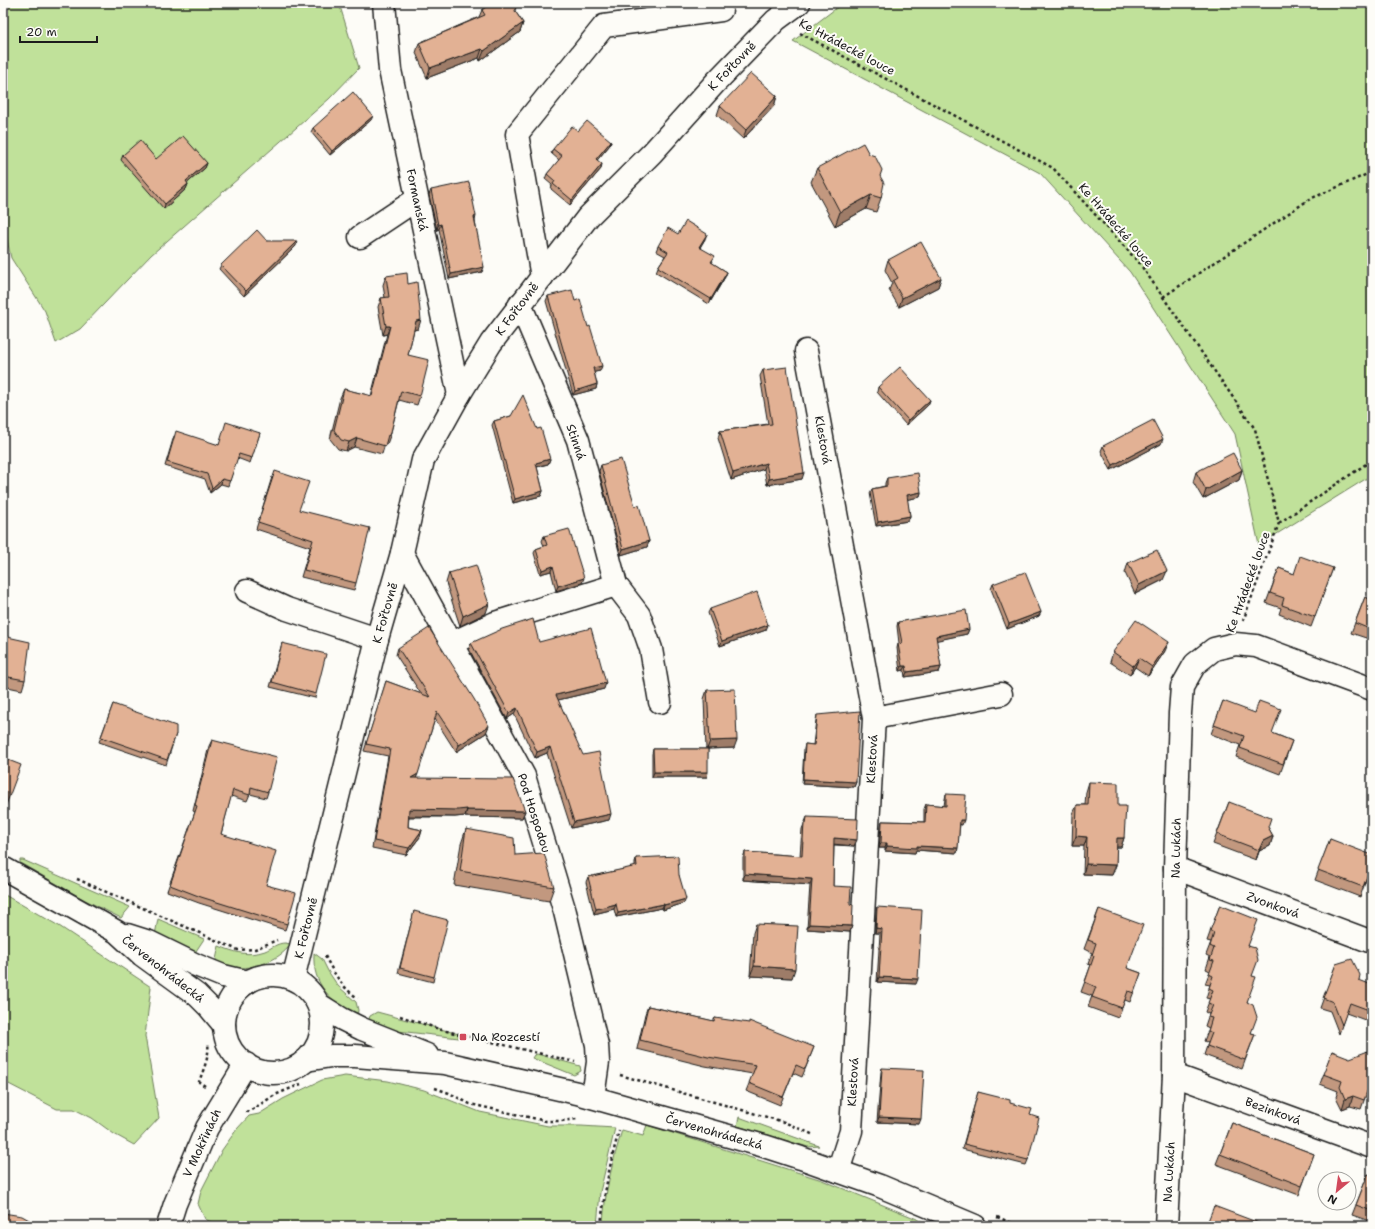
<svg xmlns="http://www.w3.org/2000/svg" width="1375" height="1229" font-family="'Shantell Sans',sans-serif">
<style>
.green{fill:#c0e19a;stroke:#6e7e5b}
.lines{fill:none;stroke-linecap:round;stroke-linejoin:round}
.minor-casing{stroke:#1c1c1c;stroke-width:25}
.path{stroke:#1c1c1c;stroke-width:2.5;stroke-dasharray:3 3;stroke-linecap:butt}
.minor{stroke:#fdfcf7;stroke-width:22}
.wall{fill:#c2987f;stroke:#1c1c1c}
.shaded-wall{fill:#9e7c68;stroke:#1c1c1c}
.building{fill:#e2b194;stroke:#1c1c1c}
.poi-dot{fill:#d1495b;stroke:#fdfcf7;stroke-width:1.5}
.labels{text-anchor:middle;stroke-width:4;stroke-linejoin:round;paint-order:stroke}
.street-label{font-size:12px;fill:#1c1c1c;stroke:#fdfcf7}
.poi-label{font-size:12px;fill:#1c1c1c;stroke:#fdfcf7;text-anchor:start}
</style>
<rect width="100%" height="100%" fill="#fdfcf7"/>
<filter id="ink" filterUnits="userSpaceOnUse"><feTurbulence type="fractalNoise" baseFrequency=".025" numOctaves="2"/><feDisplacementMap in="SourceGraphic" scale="8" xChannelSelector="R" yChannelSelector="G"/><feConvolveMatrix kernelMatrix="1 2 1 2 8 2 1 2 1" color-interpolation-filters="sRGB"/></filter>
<g filter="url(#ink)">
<g class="green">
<path d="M3,3H339L359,68L329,99L151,255L80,329L56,343L45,311L11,258L3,221Z"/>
<path d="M843,3H1372V475L1259,545L1235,434L1130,272L1040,173L793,41Z"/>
<path d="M20,860H23L130,907L121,918L85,900L20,863Z"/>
<path d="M3,894L59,926L151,987L145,1036L159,1118L134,1145L114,1134L92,1118L74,1109H57L3,1081Z"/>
<path d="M158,919L204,939L194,954L155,935Z"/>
<path d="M285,943L291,944C279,961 254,969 234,968C227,968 221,965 215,964L219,946C234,952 248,957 265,951C272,948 277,943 285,943Z"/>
<path d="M314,953L322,959L328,971L338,986L356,1002L358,1010L357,1018C332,1000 312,987 314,953Z"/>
<path d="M377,1012L459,1034V1038L398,1031L368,1022L370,1016Z"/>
<path d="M537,1054L580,1066L581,1071L574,1075L532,1058L534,1055Z"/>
<path d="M345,1076L388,1081L424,1090L480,1112L548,1126H581L615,1128L600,1192L597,1226H212L213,1223L205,1219L198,1204L201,1191L222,1150L237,1129L249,1116L259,1114L283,1099L322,1080Z"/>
<path d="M739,1117L819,1146L808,1147L737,1126Z"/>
<path d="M647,1125L822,1180L934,1226H603C604,1193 613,1161 622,1130L643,1136Z"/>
</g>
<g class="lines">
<defs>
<g id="minor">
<path d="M384,3L390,70L459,395"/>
<path d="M360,237L417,199"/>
<path d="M542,277L517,134L604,26L721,10"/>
<path d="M806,351L874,718L851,1131L838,1171"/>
<path d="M402,553L524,776L565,912L597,1045L598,1062L593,1097"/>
<path d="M616,585L639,615L651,649L660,702"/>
<path d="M247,591L287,609L377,639"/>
<path d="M450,644L495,623L616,585L578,440L520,304"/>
<path d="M874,718L1001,694"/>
<path d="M3,868L117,932L142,955L197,995L209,1007L224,1025"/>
<path d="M1175,868L1372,942"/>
<path d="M127,935L149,942L196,965L223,976L248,982"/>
<circle cx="273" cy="1024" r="49"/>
<path d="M293,979L377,639L402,553L423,460L459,395L491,343L588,217L652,153L716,82L776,20L799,3"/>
<path d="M318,1004L342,1019L362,1029L427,1055"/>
<path d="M306,1060L331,1056H355L445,1063L577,1093L764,1146L801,1158L880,1186L975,1226"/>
<path d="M1174,1075L1372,1147"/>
<path d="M168,1226L175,1204L207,1128L246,1064"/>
<path d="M1166,1226L1174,1075L1175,868L1180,713L1182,687L1195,664L1214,649L1235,644L1256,646L1372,689"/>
</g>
</defs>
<use href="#minor" class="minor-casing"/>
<g class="path">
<path d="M800,33L1053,168L1140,264L1255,429L1279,523L1243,621"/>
<path d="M1163,297L1310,199L1372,172"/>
<path d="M1279,523L1372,460"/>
<path d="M77,879L238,950L255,949L277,940"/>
<path d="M325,956C333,972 343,989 358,998"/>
<path d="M400,1016L442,1030L575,1062"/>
<path d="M620,1075L784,1122L814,1135"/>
<path d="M205,1086L199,1082C203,1070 210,1056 208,1043"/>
<path d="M435,1088L449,1093L470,1104L546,1121H561L577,1119"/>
<path d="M246,1111L248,1112L275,1095L301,1084"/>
<path d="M997,1217L1019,1226"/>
<path d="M601,1226C604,1192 610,1163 619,1131"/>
</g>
<use href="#minor" class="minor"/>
</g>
<g class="wall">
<path d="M482,10L515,11L523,23L520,32L480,61L479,58L427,78L416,53L419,43L479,17Z"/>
<path d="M777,96L774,106L743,139L717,115L720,106Z"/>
<path d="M371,120L330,155L311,132L313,128Z"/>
<path d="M578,131L611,141L609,146L597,160L601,169L570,205L551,189L552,185L545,179L547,174L559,160L551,153L553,149Z"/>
<path d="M123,155L156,159L207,163L205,168L187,183L188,184L186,189L164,209L121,160Z"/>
<path d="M817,168L880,176L881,198L876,212L866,209L835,226L811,182Z"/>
<path d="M431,190L475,221L482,272L449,279L439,229L437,230L429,195Z"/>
<path d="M678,234L705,239L700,247L713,261L712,263L727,272L725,277L709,304L656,272L658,267L665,256L656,251L658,246Z"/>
<path d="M267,241L296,246L244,296L219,269L221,265Z"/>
<path d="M888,260L941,278L938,287L899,307L889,290L892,283L885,270Z"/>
<path d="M386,276L408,284L418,329L414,330L408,355L420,396L417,405L399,400L390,436L387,444H385L382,454L354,447L346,451L338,449L330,439L340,398L344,389L371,396L387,334L383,335L378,307L381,298H385L383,285Z"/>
<path d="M548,296L575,301L600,371L594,372L597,384L596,389L573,395L546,301Z"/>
<path d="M763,370L802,479L767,485L764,469L731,480L718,438L720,431L768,424L760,376Z"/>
<path d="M878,387L930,400L928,405L906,425L877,392Z"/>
<path d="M511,416L550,459L548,464L537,467L543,491L541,496L513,503L492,425L494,421Z"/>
<path d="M260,433L250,463L237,458L228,486L221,484L210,493L205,479L165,466L174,436L219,445Z"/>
<path d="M1161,444L1111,470L1101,451L1103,446Z"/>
<path d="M601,465L635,506L649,541L647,547L621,555L599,471Z"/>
<path d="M1242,470L1239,480L1203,499L1193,482L1196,472Z"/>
<path d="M272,477L299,510L356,583L354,590L301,577L310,547L256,529Z"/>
<path d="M887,478L921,492L920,497L907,499L910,516L908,521L876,526L870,493L872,489L885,486V483Z"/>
<path d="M544,536L582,583L556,591L551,571L540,574L534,553L536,549L544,546L542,541Z"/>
<path d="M1128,563L1163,580L1135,594L1125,573Z"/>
<path d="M1279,568L1294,574L1333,568L1311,627L1279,614L1281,608L1266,603Z"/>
<path d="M449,573L486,613L460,626L446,583Z"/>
<path d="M993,584L1041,612L1039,616L1007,629L991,589Z"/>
<path d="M1365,597L1372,600V645H1370L1372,640L1351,633Z"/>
<path d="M710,609L766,630L720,646L708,613Z"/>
<path d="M898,622L969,629L967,634L936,640L941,667L939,672L905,677L904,670L900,671L897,648L898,644L899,643L897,626Z"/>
<path d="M3,636L25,680L22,690L3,686Z"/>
<path d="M539,642L604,689L558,700L609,820L571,828L547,753L535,758L514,714L507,719L469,649L471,643Z"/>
<path d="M282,643L316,694L315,698L270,687Z"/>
<path d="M398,648L486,733L456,752L435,719L416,778L525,811L522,818L465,817V816L455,817H409L408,827L422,830L420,837L406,855L372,848L388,756L364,751L384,688L386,681L421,694L396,655Z"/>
<path d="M1165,651L1148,676L1135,667L1130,675L1110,662L1113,652Z"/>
<path d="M707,690L734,748L708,749L707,777H652V754L653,749H706L704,699Z"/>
<path d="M1223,701L1272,733L1292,741L1280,774L1236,757L1240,745L1211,734Z"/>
<path d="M113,704L176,734L166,765L99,742Z"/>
<path d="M817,715L856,782L854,787L802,784L804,749L805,744L813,745L816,720Z"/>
<path d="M212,740L268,792L266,798L250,794L247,801L231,796L221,834L266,885L287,924L285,930L199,903L167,891L195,812L193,811L209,746Z"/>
<path d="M1089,782L1118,806L1124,838L1121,847H1116V865L1112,875L1083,874L1084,846H1072L1073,814L1077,805H1085L1086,792Z"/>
<path d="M946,794L962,825L960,824L957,853L916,850L915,853L885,851V848H879L881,826L882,821L924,822V809L926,804L944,806L945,799Z"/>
<path d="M1229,802L1268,827L1273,836L1270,846L1259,851L1256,860L1213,844Z"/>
<path d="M807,817L854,846L834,845L833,886L850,904V932L807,929L810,885L743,880V858L745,852L800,856L802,829Z"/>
<path d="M466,829L515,855L554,887L549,901L454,885L461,844Z"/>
<path d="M1330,839L1372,863L1360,897L1315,880Z"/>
<path d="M636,858L679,875L684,903L663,910L662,908L616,917L614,909L594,914L586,882L588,877L635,867V863Z"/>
<path d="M1220,905L1249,946L1252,976L1247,1002L1251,1033L1255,1034L1242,1069L1204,1055L1208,1043L1204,1041L1209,1028L1205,1026L1209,1014L1205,1012L1210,999L1206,998L1210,985L1205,984L1210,971L1206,969L1210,957L1206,955L1211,942L1207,941Z"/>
<path d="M877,907L916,984L877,982L880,933H875L876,912Z"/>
<path d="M1099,909L1127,968L1141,973L1130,1002L1125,1000L1118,1018L1088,1007L1092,996L1081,992L1091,965L1088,964L1092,953L1084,949Z"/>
<path d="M414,911L434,977L433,982L398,973L413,916Z"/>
<path d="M756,924L792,978L750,976L753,933Z"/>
<path d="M1336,964L1359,980L1372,1002L1365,1020L1346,1013L1339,1034L1330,1011L1320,1008Z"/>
<path d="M648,1006L713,1021L715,1018L814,1047L802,1077L793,1073L780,1105L746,1091L753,1074L705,1066L637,1049L645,1014Z"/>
<path d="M1332,1051L1372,1078L1361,1109L1350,1106L1342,1109L1336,1097L1338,1091L1320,1084Z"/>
<path d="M882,1068L919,1124L877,1122L881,1072Z"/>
<path d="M978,1092L1010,1103L1030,1115L1028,1160L1026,1165L962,1149Z"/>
<path d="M1232,1123L1314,1154L1299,1195L1216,1164Z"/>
<path d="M1368,1174L1372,1176V1222L1352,1215Z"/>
</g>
<g class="shaded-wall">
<path d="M523,23L520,32L480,61L484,51Z"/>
<path d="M482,49L479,58L427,78L430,68Z"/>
<path d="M777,96L774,106L743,139L746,130Z"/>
<path d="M373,116L371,120L330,155L332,151Z"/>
<path d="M611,141L609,146L594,164L596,159Z"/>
<path d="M207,163L205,168L184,186L186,181Z"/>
<path d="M602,164L601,169L570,205L572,200Z"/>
<path d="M188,184L186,189L164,209L165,204Z"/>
<path d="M871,195L866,209L835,226L840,212Z"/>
<path d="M476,216L475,221L472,222L474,217Z"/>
<path d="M441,224L439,229L437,230L438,225Z"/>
<path d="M707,234L705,239L698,251L699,247Z"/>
<path d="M297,241L296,246L244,296L246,291Z"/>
<path d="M484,267L482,272L449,279L451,274Z"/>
<path d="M727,272L725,277L709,304L711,299Z"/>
<path d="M941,278L938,287L899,307L902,298Z"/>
<path d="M421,320L418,329L413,330L416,321Z"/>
<path d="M386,326H390L387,334L383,335Z"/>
<path d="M602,366L600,371L591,373L593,368Z"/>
<path d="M597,384L596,389L573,395L575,391Z"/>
<path d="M930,400L928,405L906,425L908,420Z"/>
<path d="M357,438L354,447L346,451L349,442Z"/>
<path d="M1163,439L1161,444L1111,470L1113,465Z"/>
<path d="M550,459L548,464L534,467L536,463Z"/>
<path d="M766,463L764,469L731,480L733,473Z"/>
<path d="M1242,470L1239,480L1203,499L1206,490Z"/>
<path d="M804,473L802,479L767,485L769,479Z"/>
<path d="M222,479L221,484L210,493L212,488Z"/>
<path d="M543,491L541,496L513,503L515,499Z"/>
<path d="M921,492L920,497L905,500L907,495Z"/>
<path d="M910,516L908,521L876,526L878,522Z"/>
<path d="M649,541L647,547L621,555L623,549Z"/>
<path d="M553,566L551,571L540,574L542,570Z"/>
<path d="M1167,571L1163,580L1135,594L1139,585Z"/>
<path d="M584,578L582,583L556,591L558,586Z"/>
<path d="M489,604L486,613L460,626L463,616Z"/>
<path d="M1041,612L1039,616L1007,629L1009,624Z"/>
<path d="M768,625L766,630L720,646L722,641Z"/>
<path d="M969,629L967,634L934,641L936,636Z"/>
<path d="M1169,642L1165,651L1148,676L1152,667Z"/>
<path d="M1139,658L1135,667L1130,675L1133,666Z"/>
<path d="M902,666H906L904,670L900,671Z"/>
<path d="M941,667L939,672L905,677L907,672Z"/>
<path d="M606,683L604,689L554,701L556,695Z"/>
<path d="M517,708L514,714L507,719L509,713Z"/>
<path d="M489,726L486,733L456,752L459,745Z"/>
<path d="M737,740L734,748L707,749L710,741Z"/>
<path d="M550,747L547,753L535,758L537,752Z"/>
<path d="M654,772H708L707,777H652Z"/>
<path d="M418,774L415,781L411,778Z"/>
<path d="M803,779L856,782L854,787L802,784Z"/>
<path d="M409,809H467L465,816L455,817L407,816Z"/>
<path d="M467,810L525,811L522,818L465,817Z"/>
<path d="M611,814L609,820L571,828L574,822Z"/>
<path d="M960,820H964L962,825L958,824Z"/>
<path d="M422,830L420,837L406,855L409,848Z"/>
<path d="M1076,836L1087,837L1084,846H1072Z"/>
<path d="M1273,836L1270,846L1259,851L1256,860L1263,841Z"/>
<path d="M834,838L857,840L854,846L832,844Z"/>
<path d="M1117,838H1124L1121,847H1113Z"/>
<path d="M881,843H887L885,848H879Z"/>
<path d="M887,846H917L958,848L957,853L916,850L915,853L885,851Z"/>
<path d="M1086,864L1116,865L1112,875L1083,874Z"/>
<path d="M745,874L812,879L810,885L743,880Z"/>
<path d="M686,899L684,903L663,910L664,905Z"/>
<path d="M616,904L614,909L594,914L596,909Z"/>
<path d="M664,904L662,908L616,917L618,913Z"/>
<path d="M809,924L852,926L850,932L807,929Z"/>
<path d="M876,928L882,929L880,933H875Z"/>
<path d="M754,966L795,969L792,978L750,976Z"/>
<path d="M879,977L918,979L916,984L877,982Z"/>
<path d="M1353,1096L1350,1106L1342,1109L1345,1099Z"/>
<path d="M879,1117L921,1119L919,1124L877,1122Z"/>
</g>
<g class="building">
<path d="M491,3H517L515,11L523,23L484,51L482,49L430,68L419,43L485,15L482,10Z"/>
<path d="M751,73L777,96L746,130L720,106Z"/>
<path d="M353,92L373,116L332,151L313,128Z"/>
<path d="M587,121L611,141L596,159L602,164L572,200L553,184L555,181L547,174L562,156L553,149L572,126L578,131Z"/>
<path d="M183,136L207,163L186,181L188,184L165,204L123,155L140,140L156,159Z"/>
<path d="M863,143L869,154L875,156L882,170L880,176L884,183L881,198L871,195L840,212L817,168Z"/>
<path d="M469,182L476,216L474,217L484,267L451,274L441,224L438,225L431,190Z"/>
<path d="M686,221L707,234L699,247L715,256L711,262L727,272L711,299L658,267L668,252L658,246L668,228L678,234Z"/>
<path d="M257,230L267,241H297L246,291L221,265Z"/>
<path d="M921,242L941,278L902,298L893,281L898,278L888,260Z"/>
<path d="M407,273L408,284L417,282L421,320L416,321L408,355L429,360L420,396L401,391L390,436L388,435L385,446L357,438L349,442L341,440L334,430L344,389L372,396L390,326H386L381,298L389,297L386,276Z"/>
<path d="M572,290L575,301L580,299L588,327L590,326L602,366L593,368L597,384L575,391L548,296Z"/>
<path d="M787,367L804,473L769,479L766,463L733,473L720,431L772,424L763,370Z"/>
<path d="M900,367L930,400L908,420L878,387Z"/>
<path d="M523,395L537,429L541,428L550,459L536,463L543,491L515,499L494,421L511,416Z"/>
<path d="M1153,420L1163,439L1113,465L1103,446Z"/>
<path d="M226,422L260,433L252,458L239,454L230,481L222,479L212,488L207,474L167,462L176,431L219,445Z"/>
<path d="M1233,453L1242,470L1206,490L1196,472Z"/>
<path d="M621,459L635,506L639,505L649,541L623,549L601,465Z"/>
<path d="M275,471L309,482L299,510L370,528L356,583L304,570L313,540L258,522Z"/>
<path d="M918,473L921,492L907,495L910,516L878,522L872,489L887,486V478Z"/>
<path d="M569,529L584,578L558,586L553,566L542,570L536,549L547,545L544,536Z"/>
<path d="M1157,550L1167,571L1139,585L1128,563Z"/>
<path d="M1300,556L1333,568L1315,617L1282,605L1284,598L1270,593L1279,568L1294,574Z"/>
<path d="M476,565L489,604L463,616L449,573Z"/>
<path d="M1025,572L1041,612L1009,624L993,584Z"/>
<path d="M757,592L768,625L722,641L710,609Z"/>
<path d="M1365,597L1372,600V630L1355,623Z"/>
<path d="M966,610L969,629L936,636L941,667L907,672L906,666H902L898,644L902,643L898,622Z"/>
<path d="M533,619L539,642L591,628L606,683L556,695L583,755L599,752L611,814L574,822L550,747L537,752L517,708L509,713L471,643L502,629Z"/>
<path d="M1136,620L1169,642L1152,667L1139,658L1133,666L1113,652Z"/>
<path d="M429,628L474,699L489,726L459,745L437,712L418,774L411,778L513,779L525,811L467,810V809L458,810L409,809L408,827L422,830L409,848L374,841L390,749L366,744L386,681L430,697L398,648Z"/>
<path d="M3,636L30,642L25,680L3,676Z"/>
<path d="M282,643L326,654L316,694L272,682Z"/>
<path d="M735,689L737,740L710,741L707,690Z"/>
<path d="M1223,701L1255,713L1259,701L1281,709L1272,733L1292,741L1283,764L1240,748L1244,736L1214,725Z"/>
<path d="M113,704L176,726V734L167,760L101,737Z"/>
<path d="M860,711L856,782L803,779L805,744L814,745L817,715Z"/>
<path d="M212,740L277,757L268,792L251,787L250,795L233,790L221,834L276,851L266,885L296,893L287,924L201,897L170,885L197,806L195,805Z"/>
<path d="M653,749H708V772H654Z"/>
<path d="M3,758L21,765L3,813Z"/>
<path d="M1089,782L1118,783V806H1126L1124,838H1117L1116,865L1086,864L1087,837L1076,836L1077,805H1088Z"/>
<path d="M946,794L966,795L964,820H960L958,848L917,846V848L887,846V843H881L882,821L925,822L926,804L946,806Z"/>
<path d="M1229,802L1271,818L1268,827L1273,836L1263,841L1259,850L1217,834Z"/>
<path d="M807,817L858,819L857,840L834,838L833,886L851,887L850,904L853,905L852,926L809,924L812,879L745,874V852L802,856L804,823H806Z"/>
<path d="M466,829L514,838L515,855L544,853L554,887L460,871Z"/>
<path d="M1330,839L1372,855V863L1363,887L1318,870Z"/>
<path d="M678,856L679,875L686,899L664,905V904L618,913L616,904L596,909L588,877L637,866L636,858Z"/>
<path d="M1220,905L1258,920L1248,946L1255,948L1258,960L1252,976L1256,977L1247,1002L1253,1005L1257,1017L1251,1033L1255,1034L1245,1060L1207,1046L1212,1033L1208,1031L1212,1018L1208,1017L1213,1005L1208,1003L1213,990L1209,988L1213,976L1209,974L1214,961L1210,960L1214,948L1210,946L1214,933L1210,931Z"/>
<path d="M877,907L922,910L918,979L879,977L882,929L876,928Z"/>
<path d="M1099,909L1143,925L1127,968L1141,973L1134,993L1128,991L1122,1008L1092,997L1096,987L1085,982L1094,956L1092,955L1096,943L1088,940Z"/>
<path d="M414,911L448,920L434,977L400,968Z"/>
<path d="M756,924L798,926L795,969L754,966Z"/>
<path d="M1352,959L1360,975L1359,980L1372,985V1001L1369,1010L1350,1003L1342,1025L1333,1002L1323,998L1336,964Z"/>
<path d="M648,1006L714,1021L715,1018L749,1023V1021L814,1047L805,1069L796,1065L783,1097L749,1083L756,1065L708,1057L640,1040Z"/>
<path d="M1332,1051L1350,1058L1368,1051L1372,1059V1078L1364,1100L1353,1096L1345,1099L1340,1087L1342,1081L1323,1074Z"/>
<path d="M882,1068L924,1070L921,1119L879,1117Z"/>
<path d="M978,1092L1010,1100V1103L1032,1109L1030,1115L1039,1118L1028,1160L964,1144Z"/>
<path d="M1232,1123L1314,1154L1302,1186L1220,1154Z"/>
<path d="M1368,1174L1372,1176V1211L1356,1205Z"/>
<path d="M1214,1206L1267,1226H1206Z"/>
<path d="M3,1213L22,1216L40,1226H3Z"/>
</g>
</g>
<rect class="poi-dot" x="459" y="1033" width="8" height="8" rx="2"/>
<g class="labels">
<g class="street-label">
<text transform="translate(847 47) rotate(28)" y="4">Ke Hrádecké louce</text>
<text transform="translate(732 66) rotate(-46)" y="4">K Fořtovně</text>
<text transform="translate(417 200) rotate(78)" y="4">Formanská</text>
<text transform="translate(1116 225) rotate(49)" y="4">Ke Hrádecké louce</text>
<text transform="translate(517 309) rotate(-53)" y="4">K Fořtovně</text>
<text transform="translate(823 440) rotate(80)" y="4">Klestová</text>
<text transform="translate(576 442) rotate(71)" y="4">Stinná</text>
<text transform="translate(1248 582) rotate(-70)" y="4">Ke Hrádecké louce</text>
<text transform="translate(385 613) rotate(-74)" y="4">K Fořtovně</text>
<text transform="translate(872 759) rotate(-87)" y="4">Klestová</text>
<text transform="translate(534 813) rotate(72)" y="4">Pod Hospodou</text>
<text transform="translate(1176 848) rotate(-89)" y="4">Na Lukách</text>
<text transform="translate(1273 905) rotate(20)" y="4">Zvonková</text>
<text transform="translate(306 928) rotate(-76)" y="4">K Fořtovně</text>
<text transform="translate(163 969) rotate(38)" y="4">Červenohrádecká</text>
<text transform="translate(853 1082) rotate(-87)" y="4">Klestová</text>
<text transform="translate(1273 1111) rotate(20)" y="4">Bezinková</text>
<text transform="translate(714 1132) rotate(16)" y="4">Červenohrádecká</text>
<text transform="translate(202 1143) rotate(-65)" y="4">V Mokřinách</text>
<text transform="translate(1169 1172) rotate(-87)" y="4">Na Lukách</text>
</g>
<g class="poi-label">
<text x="471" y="1041">Na Rozcestí</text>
</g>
</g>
<rect width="1375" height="1229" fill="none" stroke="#fdfcf7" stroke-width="16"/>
<rect x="8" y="8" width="1359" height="1213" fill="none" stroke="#1c1c1c" stroke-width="1.5" filter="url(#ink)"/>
<g transform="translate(1337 1191) rotate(209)"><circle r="19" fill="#fdfcf7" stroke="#a3a29f"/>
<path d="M0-3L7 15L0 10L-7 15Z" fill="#d1495b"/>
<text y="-6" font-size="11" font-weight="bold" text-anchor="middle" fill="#1c1c1c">N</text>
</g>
<path d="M20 36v6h77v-6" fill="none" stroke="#1c1c1c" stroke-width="2"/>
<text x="26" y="36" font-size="12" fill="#1c1c1c" stroke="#fdfcf7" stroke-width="3" paint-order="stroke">20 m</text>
</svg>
